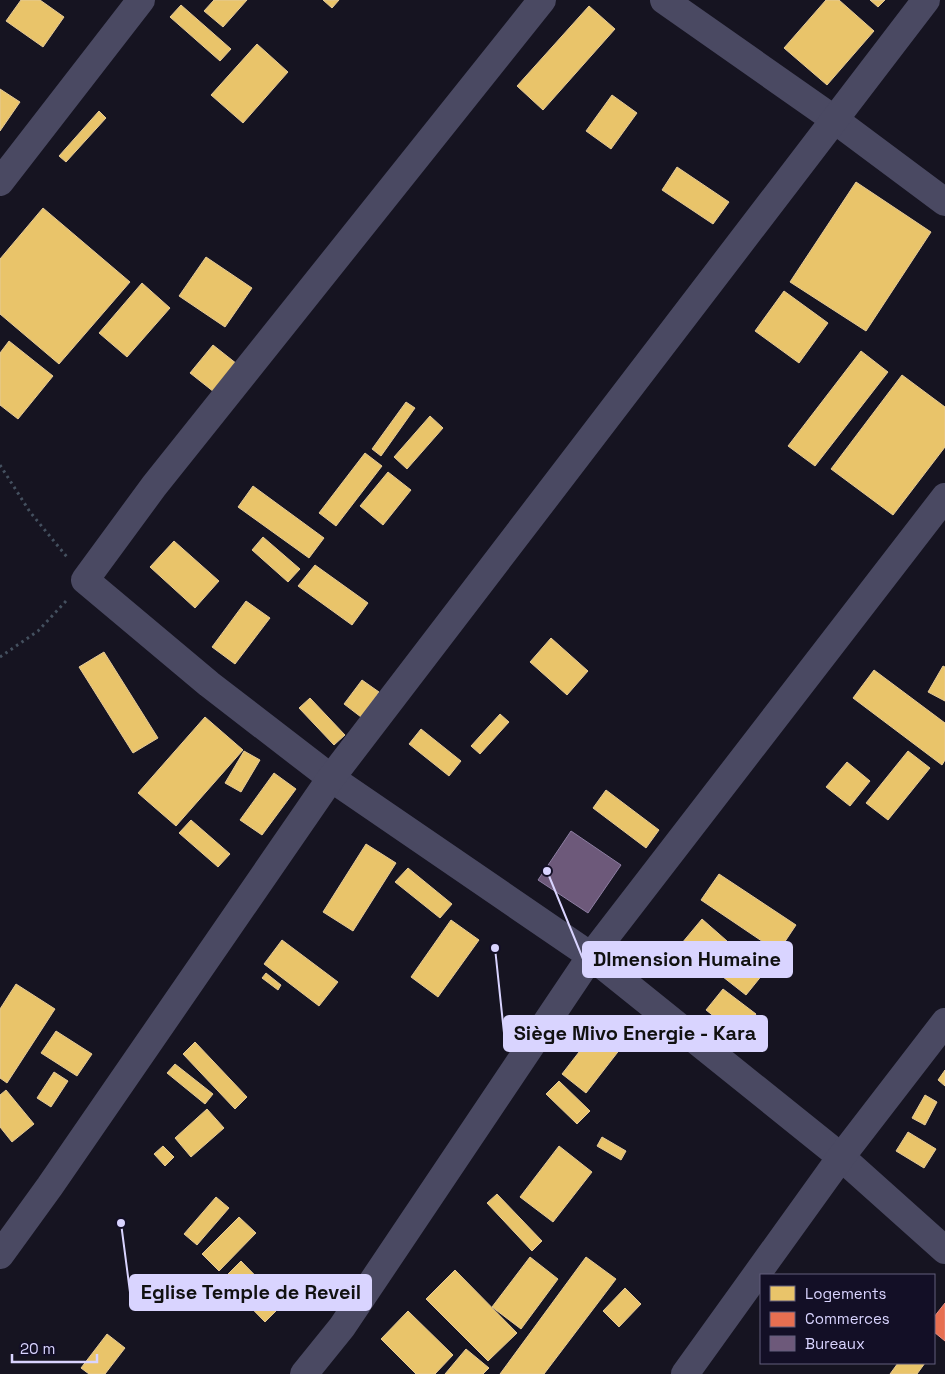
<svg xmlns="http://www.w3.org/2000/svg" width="945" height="1374" font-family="'Space Grotesk',sans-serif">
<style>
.homes{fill:#e9c46a;stroke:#e4c997}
.shops{fill:#e76f51;stroke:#e38d85}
.offices{fill:#6d597a;stroke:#8d7ea2}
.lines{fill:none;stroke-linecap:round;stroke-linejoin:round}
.path{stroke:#44505f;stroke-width:3;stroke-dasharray:2.5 4;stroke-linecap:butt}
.minor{stroke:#4a4962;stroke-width:28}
.leader{fill:none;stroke:#d9d4ff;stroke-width:2}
.callout-dot{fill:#d9d4ff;stroke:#130f26;stroke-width:2}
.callout{fill:#d9d4ff;stroke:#d9d4ff;stroke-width:2}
.callout-label{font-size:20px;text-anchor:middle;font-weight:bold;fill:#111}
</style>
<rect width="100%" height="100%" fill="#161421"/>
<g class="homes">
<path d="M21,0H40L64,17L43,47L6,21Z"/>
<path d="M214,0H247L223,27L204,11Z"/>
<path d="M323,0H339L332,8Z"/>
<path d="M826,0H839L874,31L827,85L784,48Z"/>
<path d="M870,0H885L878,7Z"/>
<path d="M181,5L231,49L220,61L170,17Z"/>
<path d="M589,6L615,29L543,110L517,86Z"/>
<path d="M257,44L288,72L243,123L211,95Z"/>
<path d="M0,89L20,102L0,131Z"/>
<path d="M612,95L637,113L611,149L586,131Z"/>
<path d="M99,111L106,118L66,162L59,156Z"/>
<path d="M677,167L729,202L713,224L662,190Z"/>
<path d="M856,182L931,232L866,331L790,282Z"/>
<path d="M43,208L130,282L59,364L0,314V259Z"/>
<path d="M206,257L252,288L225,327L179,296Z"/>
<path d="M142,283L170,308L127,357L99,333Z"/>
<path d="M784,291L828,323L799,363L755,331Z"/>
<path d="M9,341L53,376L18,419L0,405V353Z"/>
<path d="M213,345L237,364L214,392L190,373Z"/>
<path d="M861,351L888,372L815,466L788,446Z"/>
<path d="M902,375L945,407V447L893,515L831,469Z"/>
<path d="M406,402L415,408L381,456L372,449Z"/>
<path d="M430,416L443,428L407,469L394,457Z"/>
<path d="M365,453L382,466L336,526L319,513Z"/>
<path d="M388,472L411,490L383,525L360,506Z"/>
<path d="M253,486L324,538L309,558L238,507Z"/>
<path d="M263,537L300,569L288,582L252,550Z"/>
<path d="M174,541L219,581L195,608L150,567Z"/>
<path d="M315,565L368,603L352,625L298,586Z"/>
<path d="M246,601L270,618L235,664L212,647Z"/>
<path d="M551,638L588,671L567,695L530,662Z"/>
<path d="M104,652L158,738L133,753L79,667Z"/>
<path d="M943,666L945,667V701L928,692Z"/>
<path d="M874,670L945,723V760L942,765L853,698Z"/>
<path d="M362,680L379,692L361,717L344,704Z"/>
<path d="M310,698L345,735L334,745L299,708Z"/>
<path d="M500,714L509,722L480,754L471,746Z"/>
<path d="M205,717L243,750L176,826L138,793Z"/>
<path d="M421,729L461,761L449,776L409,744Z"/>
<path d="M244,751L260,760L241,792L225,783Z"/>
<path d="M908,751L930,768L888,820L866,803Z"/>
<path d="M847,762L870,781L850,806L826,787Z"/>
<path d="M274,773L296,789L262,835L240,820Z"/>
<path d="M606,790L659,830L646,848L593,808Z"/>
<path d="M191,820L230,854L218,867L179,833Z"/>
<path d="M366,844L396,863L353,931L323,912Z"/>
<path d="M408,868L452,904L440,918L395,882Z"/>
<path d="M719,874L796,925L778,952L701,900Z"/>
<path d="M702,919L727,941L707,964L682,943Z"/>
<path d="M451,920L479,940L438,997L411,977Z"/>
<path d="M282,940L338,982L319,1006L264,964Z"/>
<path d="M743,942L771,964L746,995L718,973Z"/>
<path d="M266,973L281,985L278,990L262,978Z"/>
<path d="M16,984L55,1009L7,1083L0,1078V1009Z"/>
<path d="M723,989L756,1014L739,1036L706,1010Z"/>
<path d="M607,1016L631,1035L586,1093L562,1074Z"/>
<path d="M56,1031L92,1054L77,1076L41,1053Z"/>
<path d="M195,1042L247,1097L235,1109L183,1054Z"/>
<path d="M175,1064L213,1094L205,1104L167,1073Z"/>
<path d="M945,1070V1086L938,1080Z"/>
<path d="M54,1072L68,1081L51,1107L37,1098Z"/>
<path d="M559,1081L590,1111L577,1124L546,1094Z"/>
<path d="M6,1090L34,1124L12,1142L0,1127V1095Z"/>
<path d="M925,1095L937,1102L925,1125L912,1118Z"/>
<path d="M207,1109L224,1128L191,1157L175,1138Z"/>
<path d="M908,1132L936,1149L924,1168L896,1151Z"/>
<path d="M602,1137L626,1151L621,1160L597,1146Z"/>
<path d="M163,1146L174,1157L165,1166L154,1154Z"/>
<path d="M559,1146L592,1172L553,1222L520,1197Z"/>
<path d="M497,1194L542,1241L532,1251L487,1203Z"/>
<path d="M216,1197L229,1208L197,1245L184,1234Z"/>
<path d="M239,1217L256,1233L219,1271L202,1254Z"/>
<path d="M530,1257L558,1279L521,1329L492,1307Z"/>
<path d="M586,1257L616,1279L544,1374H500Z"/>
<path d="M241,1261L283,1304L265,1322L223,1279Z"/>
<path d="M455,1270L517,1333L488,1361L426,1299Z"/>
<path d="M625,1288L641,1304L619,1327L603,1311Z"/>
<path d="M408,1311L453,1355L435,1374H416L381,1339Z"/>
<path d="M107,1334L125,1348L105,1374H89L81,1368Z"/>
<path d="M466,1349L489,1368L483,1374H445Z"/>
<path d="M898,1363H925L917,1374H890Z"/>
</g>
<path class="shops" d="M945,1303V1341L934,1332V1317Z"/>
<path class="offices" d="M571,831L621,865L588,913L538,880Z"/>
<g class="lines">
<g class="path">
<path d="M0,465L30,512L67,557"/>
<path d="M0,657L38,631L67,600"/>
</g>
<g class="minor">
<path d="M542,0L154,486L85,580L209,684L331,778L591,956L841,1157L945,1250"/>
<path d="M664,0L835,120L945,202"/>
<path d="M0,182L141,0"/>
<path d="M0,1255L50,1186L331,778L926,0"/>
<path d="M304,1374L342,1327L591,956L945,497"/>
<path d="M685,1374L841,1157L945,1022"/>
</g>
</g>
<path class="leader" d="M547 871L583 959M495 948L504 1033M121 1223L130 1292"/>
<g class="callout-dot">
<circle cx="547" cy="871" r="5"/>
<circle cx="495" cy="948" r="5"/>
<circle cx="121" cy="1223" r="5"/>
</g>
<g class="callout">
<rect x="583" y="942" width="209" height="35" rx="5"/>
<rect x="504" y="1016" width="263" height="35" rx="5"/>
<rect x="130" y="1275" width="241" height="35" rx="5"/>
</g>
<g class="callout-label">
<text x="687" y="966">DImension Humaine</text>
<text x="635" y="1040">Siège Mivo Energie - Kara</text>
<text x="251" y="1299">Eglise Temple de Reveil</text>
</g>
<rect x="760" y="1274" width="175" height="90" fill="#130f26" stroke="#625e7d"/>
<rect x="770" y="1286" width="25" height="15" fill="#e9c46a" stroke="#625e7d"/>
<text x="805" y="1299" font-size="15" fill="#d9d4ff">Logements</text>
<rect x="770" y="1312" width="25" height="15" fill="#e76f51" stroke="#625e7d"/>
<text x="805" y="1324" font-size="15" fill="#d9d4ff">Commerces</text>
<rect x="770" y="1336" width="25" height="15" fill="#6d597a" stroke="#625e7d"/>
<text x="805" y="1349" font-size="15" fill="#d9d4ff">Bureaux</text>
<path d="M12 1354v8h85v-8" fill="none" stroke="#d9d4ff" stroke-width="2.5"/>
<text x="20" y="1354" font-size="15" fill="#d9d4ff" stroke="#130f26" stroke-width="4" paint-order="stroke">20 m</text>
</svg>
